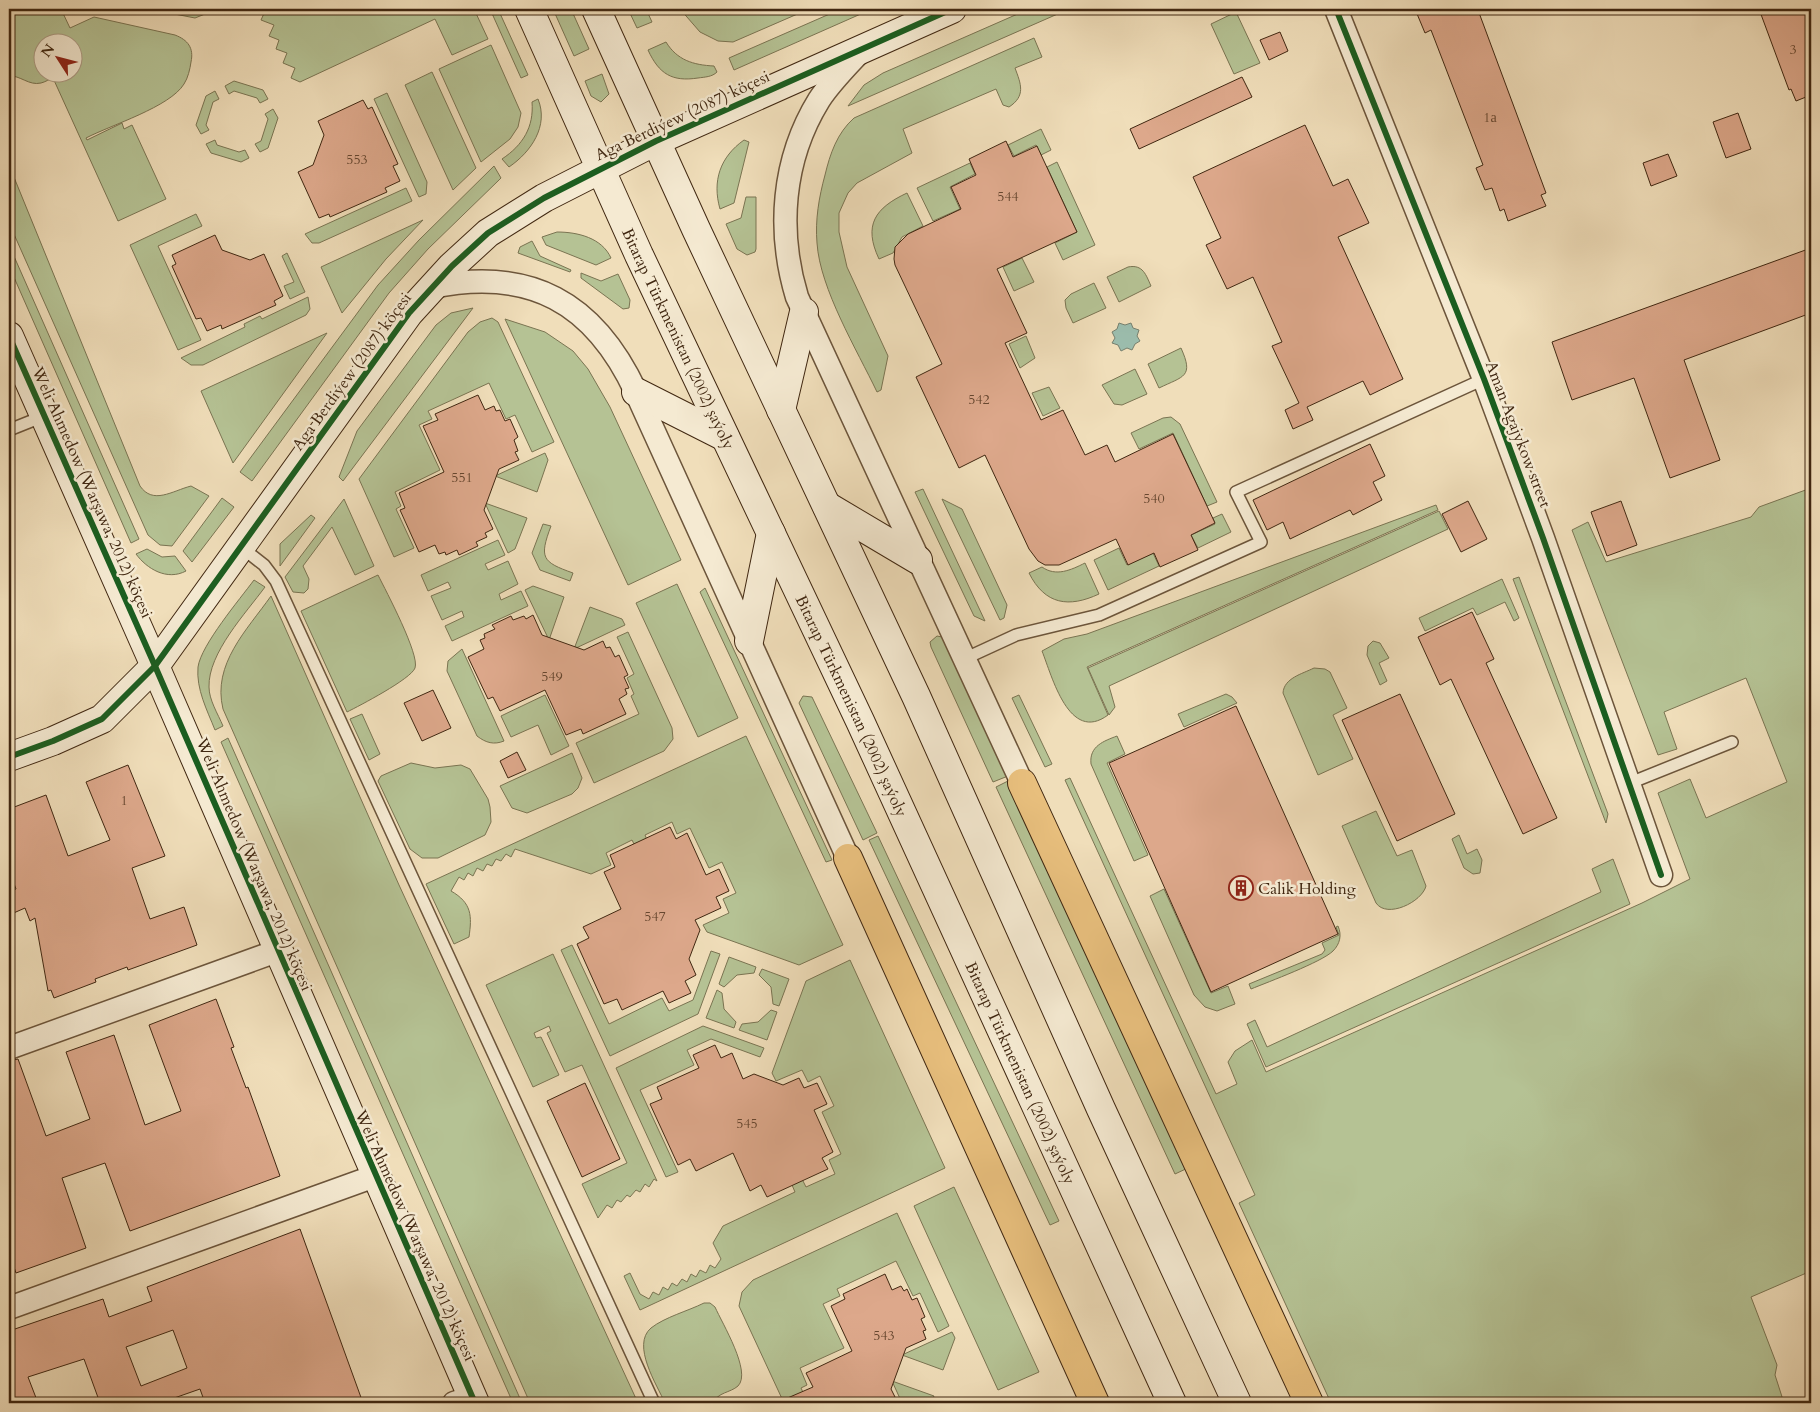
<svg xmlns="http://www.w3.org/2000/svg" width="1820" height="1412" font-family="Cardo,serif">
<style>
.green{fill:#b5c294;stroke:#7a7452;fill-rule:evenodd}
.water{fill:#9bbcac;stroke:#77806e}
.building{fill:#dda88b;stroke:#402711;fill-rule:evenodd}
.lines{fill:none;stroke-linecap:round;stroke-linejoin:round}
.lane-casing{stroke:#6c553b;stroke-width:14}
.street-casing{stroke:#6c553b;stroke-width:25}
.secondary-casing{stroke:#402711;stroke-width:30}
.highway-casing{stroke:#402711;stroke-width:30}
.lane{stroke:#f5ead2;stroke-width:11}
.street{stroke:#f5ead2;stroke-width:22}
.secondary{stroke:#f5ead2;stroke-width:28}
.highway{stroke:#e8bf7d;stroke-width:28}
.cycleway-casing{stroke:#f5ead2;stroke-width:9}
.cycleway{stroke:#1b5e20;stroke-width:6}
.labels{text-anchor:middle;stroke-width:5;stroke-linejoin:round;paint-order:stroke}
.number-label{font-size:14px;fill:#674730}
.street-label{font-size:16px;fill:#402711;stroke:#f5ead2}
.poi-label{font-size:16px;fill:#402711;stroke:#f5ead2;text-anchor:start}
</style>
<rect width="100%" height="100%" fill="#f0deba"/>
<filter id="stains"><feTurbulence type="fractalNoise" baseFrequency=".004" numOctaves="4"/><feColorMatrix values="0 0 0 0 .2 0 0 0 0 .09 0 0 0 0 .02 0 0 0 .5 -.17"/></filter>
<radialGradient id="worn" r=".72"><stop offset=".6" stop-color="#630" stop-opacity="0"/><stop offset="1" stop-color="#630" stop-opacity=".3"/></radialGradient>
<g class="green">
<path d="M15,9H61L70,28L94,17L175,35C188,40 194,48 191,62C190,69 188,78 184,84C170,107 111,125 86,138L87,140L122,123L124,129L132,125L166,199L118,221L53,78C50,79 45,82 41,83C29,86 20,75 9,76V12ZM72,42V72H42V42Z"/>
<path d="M149,9H207L205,14L195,18Z"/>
<path d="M266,9H474L488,39L452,55L435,19L300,82L291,78L295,68L283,63L287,53L276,49L279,40L269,36L274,25L261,20Z"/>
<path d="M490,9H498L528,75L521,78Z"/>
<path d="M553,9H571L589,49L574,56Z"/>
<path d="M628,9H646L652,22L637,28Z"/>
<path d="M680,9H809L733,42L718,41L700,32Z"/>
<path d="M841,9H872L734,70L729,58Z"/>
<path d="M1029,9H1069L848,106L864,85L883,73Z"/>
<path d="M1236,12L1260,63L1234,74L1211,24Z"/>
<path d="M1034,38L1042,57L1015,68C1021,84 1026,96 1009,107L1003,105L996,89L903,129L912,153L857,183L848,193L839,213V232L847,267L888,356L881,390L877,392C857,350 820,289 817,243C815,220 819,197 825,175C830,154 837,133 854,118Z"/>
<path d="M666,42C677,60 693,65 714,66L717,72C712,77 705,77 698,78C672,82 659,74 648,50Z"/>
<path d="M491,45L521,113L518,127L510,139L481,162L439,69Z"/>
<path d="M432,72L476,168L453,190L405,85Z"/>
<path d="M602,74L609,94L601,102L591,96L585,81Z"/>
<path d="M234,81L263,90L268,99L260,103L257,98L234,91L229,94L225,86Z"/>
<path d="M215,91L219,99L213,102L206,125L209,130L201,134L196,125L206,96Z"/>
<path d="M387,93L427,182L426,194L419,197L374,99Z"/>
<path d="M538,99C549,126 531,152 509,167L502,159C523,145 534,127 532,102Z"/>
<path d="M273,109L278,118L268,148L260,152L255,144L261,141L268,119L265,114Z"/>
<path d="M1041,129L1051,150L1041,155L1036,145L1014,156L1008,145Z"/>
<path d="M215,140L217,145L239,152L245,150L249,158L241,162L211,153L206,144Z"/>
<path d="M744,140L749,142L734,203L720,209C712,181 720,157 744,140Z"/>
<path d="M1057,162L1095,245L1063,260L1055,243L1077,232L1047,167Z"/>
<path d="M970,163L975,174L950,187L960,209L933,221L917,188Z"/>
<path d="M9,165L140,486C153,505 172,491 191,486L209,496L172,546L160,545L148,535L9,223Z"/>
<path d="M494,166L501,178L499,180L428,249L389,293L252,481L240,472L378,285L419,240Z"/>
<path d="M406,188L412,201L319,243H312L305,234Z"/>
<path d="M907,193L923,226L902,237L893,253L879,259C863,225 875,208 907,193Z"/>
<path d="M746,197H756V249L755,252L747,255L737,249L726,224L741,218Z"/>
<path d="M196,214L202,226L158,246L201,340L178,350L130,245Z"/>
<path d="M423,220L386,259L342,313L321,267Z"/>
<path d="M557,232C578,232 602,238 611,258L596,265L546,245L542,237Z"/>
<path d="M532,241L540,256L571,270L570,272L518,253L520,247Z"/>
<path d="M9,245L139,539L131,543L9,266Z"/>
<path d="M287,253L305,292L290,299L284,286L294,282L282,256Z"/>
<path d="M1022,258L1034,282L1014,291L1003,267Z"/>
<path d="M1128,267C1143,264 1146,275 1151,286L1119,302L1107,277Z"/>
<path d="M581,273L601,281L618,274L630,300L629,308L623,309L581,278Z"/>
<path d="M1094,283L1106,308L1073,323L1066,308L1065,300L1071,294Z"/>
<path d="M308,297L310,309L306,315L203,365H191L181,358L245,327L244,324L260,316L262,319Z"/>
<path d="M473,308L343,481L339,477L357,431L436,325L451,313Z"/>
<path d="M492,318L498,322L554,442L532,452L515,415L506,419L489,383L428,411L432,419L419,425L440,470L395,492L401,506L396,509L414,548L394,557L359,479L468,332L480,322Z"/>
<path d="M505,319L545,332L573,351L588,369L610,407L681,560L628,585Z"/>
<path d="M327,333L233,463L201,391Z"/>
<path d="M1026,336L1035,358L1020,368L1009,344Z"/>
<path d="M1181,348C1194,377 1184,376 1159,388L1148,364Z"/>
<path d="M1135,369L1147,394L1122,405L1114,404L1102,385Z"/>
<path d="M1049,387L1060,408L1043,416L1032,393Z"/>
<path d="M1171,417L1180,424L1217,502L1207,506L1173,433L1139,449L1131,433L1163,418Z"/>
<path d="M545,453L548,460L537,492L495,476Z"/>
<path d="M1811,488V537L1808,552L1811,563V1271L1751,1297L1777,1365L1775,1375L1784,1403H1331L1239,1203L1255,1195L1065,780L1070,778L1216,1094L1237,1084L1228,1062L1235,1051L1252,1040L1266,1072L1642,903L1690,879L1658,793L1690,779L1706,818L1787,782L1746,678L1664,712L1677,749L1658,755L1572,530L1588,522L1606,562L1751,517L1759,507Z"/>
<path d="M923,489L985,621L974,616L915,492Z"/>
<path d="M222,498L234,507L192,562L183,551Z"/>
<path d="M344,499L374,566L355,575L332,527L303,566L309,579L308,589L304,593L293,592L285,577Z"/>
<path d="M942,499L962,509L1007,605L1004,618L1000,620Z"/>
<path d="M485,503L527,518L515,549L508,553Z"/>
<path d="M1436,505L1438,510L1087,667L1108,715C1069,744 1052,676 1042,651L1064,639L1087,634Z"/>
<path d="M1439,511L1448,529L1109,686L1115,707L1109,715L1088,668Z"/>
<path d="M1222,514L1231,532L1198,548L1191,535L1215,524L1213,518Z"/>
<path d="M311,515L315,518L280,566V544Z"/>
<path d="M543,524L551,526C539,558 542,562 573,573L570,581L540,570L532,553Z"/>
<path d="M498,540L505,555L485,564L488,570L508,561L518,584L499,594L501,600L521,591L528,606L452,641L445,626L464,617L462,611L442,620L431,596L451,588L448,582L428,591L421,575Z"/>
<path d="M1119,548L1127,565L1153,553L1159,566L1108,590L1094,560Z"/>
<path d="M147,549L162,557L175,556L186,571C167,581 147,569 136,554Z"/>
<path d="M1085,563L1099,594C1069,608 1045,605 1029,573L1042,567C1056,577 1071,570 1085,563Z"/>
<path d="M378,575C386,591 420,655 415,668C411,679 359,706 347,712L301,611Z"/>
<path d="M1519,577L1608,814L1606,823L1513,579Z"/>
<path d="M1502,579L1519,618L1514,621L1505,602L1477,615L1473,608L1425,631L1419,618Z"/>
<path d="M254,580L265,587C246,613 208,653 209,687C209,700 218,714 223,726L215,730C207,710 196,689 198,667C201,645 240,599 254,580Z"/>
<path d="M677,584L738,718L698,737L636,603Z"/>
<path d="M533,586L564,597L549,640L525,590Z"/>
<path d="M705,588L832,860L826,862L700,592Z"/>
<path d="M271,596L399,885L638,1403H530L223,709C212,664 247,630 271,596Z"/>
<path d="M590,607L622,619L625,625L574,649Z"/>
<path d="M628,632L672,728L673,739L664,751L594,783L576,743L639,714L631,696L634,694L627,678L634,674L617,637Z"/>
<path d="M937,636L942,637L1008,776L993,782L931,647L930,642Z"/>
<path d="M1373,641L1380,643L1389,658L1379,663L1387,681L1380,685L1367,655L1368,646Z"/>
<path d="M462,649L504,741C494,745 486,743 477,736L447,671L448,661Z"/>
<path d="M1314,668L1325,669L1330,672L1347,708L1333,715L1353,759L1318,775L1283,693C1284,678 1302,674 1314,668Z"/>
<path d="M1226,694L1232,697L1237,703L1184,727L1178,714Z"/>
<path d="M545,695L569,746L551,755L538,725L511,737L501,716Z"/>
<path d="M1019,695L1052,764L1045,767L1012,698Z"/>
<path d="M803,696L812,697L877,833L863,840L799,703Z"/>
<path d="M362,714L380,754L369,760L350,719Z"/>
<path d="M746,736L843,945L799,965L707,932L703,925L729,913L723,899L736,893L722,862L709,868L690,828L677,834L672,822L645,835L650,847L638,852L632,840L606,853L611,865L591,874L515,849L511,857L506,854L501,861L496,859L492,866L487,864L483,871L477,868L473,876L468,873L464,880L459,877L451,891C472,903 472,916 469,937L454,944L426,884Z"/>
<path d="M1117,736L1125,754L1107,763L1148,855L1134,861L1091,764C1089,746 1104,741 1117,736Z"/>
<path d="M228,738L522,1403H513L221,742Z"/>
<path d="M572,753L582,778L578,788L572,794L527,813L512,808L500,786Z"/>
<path d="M411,763L435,768L461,765L470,769L488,799L490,807L491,822L485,835L438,858H422L410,849L378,781L381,776Z"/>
<path d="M1010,780L1190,1167L1175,1174L996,787Z"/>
<path d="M1376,811L1397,856L1412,850L1426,886C1422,902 1387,919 1376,903L1342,826Z"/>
<path d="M1459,835L1467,854L1477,849L1482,860L1480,873L1473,874L1464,868L1452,839Z"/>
<path d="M878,836L1059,1221L1050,1225L869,840Z"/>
<path d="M1613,859L1630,904L1266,1067L1247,1024L1255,1020L1267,1047L1601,892L1592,869Z"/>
<path d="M1164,889L1211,993L1228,986L1235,1004L1217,1011L1205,1007L1194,995L1150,896Z"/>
<path d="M1338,926C1342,935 1340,944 1333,951C1322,962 1268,982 1251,989L1249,984L1322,954L1325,950L1322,943L1339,935L1336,927Z"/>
<path d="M572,945L609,1024L662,998L669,1011L693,1000L711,951L720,954L698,1014L610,1056L561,950Z"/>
<path d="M553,954L657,1181L654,1179L649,1187L645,1184L640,1192L636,1190L630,1197L627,1195L621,1202L617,1200L612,1208L607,1205L598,1218L582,1184L627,1163L582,1065L565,1072L547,1033L551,1031L549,1026L534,1033L536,1038L541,1037L559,1075L533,1087L486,985Z"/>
<path d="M729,957L756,967L754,973L737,975L724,987L719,984Z"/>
<path d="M850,960L945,1168L640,1310L624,1276L630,1273L640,1294L649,1299L653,1292L659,1295L663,1287L668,1290L672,1283L677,1286L682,1279L687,1282L691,1274L696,1277L700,1270L706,1273L710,1265L715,1268L721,1259L713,1243L723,1226L795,1192L789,1178L799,1173L806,1187L835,1174L829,1160L841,1154L822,1112L834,1106L820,1076L808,1082L802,1070L776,1081L772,1073L806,981Z"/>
<path d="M762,969L789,979L779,1006L773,1004L771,987L759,975Z"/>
<path d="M717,990L722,993L724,1009L736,1022L734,1028L706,1018Z"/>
<path d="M771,1010L777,1012L767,1040L739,1030L742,1024L758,1022Z"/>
<path d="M703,1026L764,1048L760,1057L711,1039L687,1050L694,1065L640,1090L678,1172L666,1177L616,1068Z"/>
<path d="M954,1187L1039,1372L998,1390L914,1206Z"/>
<path d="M897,1213L949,1326L938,1332L920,1293L913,1296L896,1261L837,1289L840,1296L823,1304L844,1348L800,1368L807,1385L801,1388L808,1403H784L739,1306L742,1292L753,1280Z"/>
<path d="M704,1303H710L715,1307C722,1323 752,1372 738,1386C730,1393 718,1392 713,1403H665C657,1385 631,1345 651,1328C665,1317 688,1311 704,1303Z"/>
<path d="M952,1332L955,1338L943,1370L902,1355Z"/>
<path d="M892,1381L934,1396L931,1403H902Z"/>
</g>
<path class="water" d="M1119,323L1125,325L1131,323L1133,328L1139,330L1137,336L1140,341L1135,344L1132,350L1127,348L1121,351L1118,345L1112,343L1115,338L1112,332L1117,329Z"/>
<g class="building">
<path d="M1415,9H1482L1478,10L1546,193L1541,195L1546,206L1508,221L1504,209L1500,211L1492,188L1485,190L1476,168L1483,165L1431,30L1425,33Z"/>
<path d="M1759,9H1811V95L1796,101L1791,89L1789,90Z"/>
<path d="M1280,32L1288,51L1269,60L1260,40Z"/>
<path d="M1242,77L1252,97L1139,149L1130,129Z"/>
<path d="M363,100L368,109L372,107L398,164L393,166L400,181L385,188L387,192L330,217L329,214L319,218L298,172L313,165L324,135L318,121Z"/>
<path d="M1738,113L1751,149L1726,158L1713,122Z"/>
<path d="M1305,125L1333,186L1348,179L1369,223L1338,237L1403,379L1370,395L1363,381L1307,407L1313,420L1293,429L1285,410L1299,403L1272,346L1282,342L1253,277L1227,289L1206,245L1221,238L1193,177Z"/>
<path d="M1006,141L1013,157L1037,146L1077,232L997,269L1027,333L1005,343L1041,420L1063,410L1085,455L1107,445L1115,462L1173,434L1215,523L1191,535L1198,550L1160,567L1154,553L1128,565L1116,539L1059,565H1045L1038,561L1029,549L985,455L959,468L916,377L942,364L895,265L894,259L895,247L908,234L961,209L951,187L976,175L969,159Z"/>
<path d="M1668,154L1677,176L1651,186L1643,163Z"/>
<path d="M215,235L222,250L250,260L264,254L283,296L274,301L276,305L222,329L221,325L207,331L201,318L196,319L172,266L176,264L172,255Z"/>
<path d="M1811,248V313L1684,360L1720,460L1670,478L1634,378L1572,400L1552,342Z"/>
<path d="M478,395L485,410L494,406L496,411L500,410L505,421L510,419L518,437L514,440L518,451L515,452L519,460L499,469L484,510L493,529L485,533L487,537L476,542L478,546L459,555L457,550L446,555L445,552L439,554L435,545L419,552L400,510L405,508L399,493L444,472L423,426L438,420L435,414Z"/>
<path d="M1370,444L1385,476L1373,482L1382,500L1353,515L1350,510L1290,539L1283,522L1267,530L1253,500Z"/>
<path d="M1468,501L1487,539L1461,552L1442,514Z"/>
<path d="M1621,501L1637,545L1607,556L1591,512Z"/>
<path d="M1472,612L1494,659L1486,663L1557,818L1523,834L1451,679L1440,685L1418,637Z"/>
<path d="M533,615L542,635L584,650L603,641L606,648L610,647L615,657L619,655L628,675L624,677L629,688L625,689L627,694L619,699L626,714L583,734L581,729L566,735L545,690L500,711L493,697L488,699L468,657L484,649L480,640L485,638L484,634L495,629L492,625L511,616L513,620L524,616L526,619Z"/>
<path d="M433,690L451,728L422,741L404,703Z"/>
<path d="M1400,694L1455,814L1397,841L1342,720Z"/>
<path d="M1236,706L1338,934L1211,992L1109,763Z"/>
<path d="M517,752L526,770L508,778L500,761Z"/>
<path d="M128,765L165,856L132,868L150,919L184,907L197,945L128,970L127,967L95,979L96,982L54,998L51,990L48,991L35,918L30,921L25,908L9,915V892L16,889L9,870V809L46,795L68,856L110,840L86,782Z"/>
<path d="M670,827L676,839L687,833L706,875L719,869L729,891L716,897L721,908L695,920L700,930L689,959L696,975L685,981L691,993L669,1003L663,991L622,1010L617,999L604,1004L577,944L589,938L583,927L621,909L604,872L615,867L610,855Z"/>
<path d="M216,999L234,1047L231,1048L246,1088L248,1087L280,1176L130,1231L105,1163L62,1178L86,1248L16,1273L9,1252V1061L18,1059L46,1136L90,1119L66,1052L114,1035L145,1125L181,1111L149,1025Z"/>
<path d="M715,1045L721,1058L732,1053L743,1079L754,1074L783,1085L799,1078L804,1088L817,1083L827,1104L814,1110L833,1152L822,1158L828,1169L767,1197L761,1185L750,1191L733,1153L696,1171L690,1159L678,1165L650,1104L662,1099L657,1087L699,1068L693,1055Z"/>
<path d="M585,1083L620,1159L582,1177L547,1101Z"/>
<path d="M300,1229L363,1403H205L200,1389L160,1403H100L84,1359L28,1377L38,1403H14L9,1389V1331L103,1299L109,1317L152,1301L147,1287ZM173,1330L187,1368L141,1386L126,1347Z"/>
<path d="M885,1274L892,1290L901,1286L904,1291L907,1289L912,1300L917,1298L925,1317L921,1319L926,1330L923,1331L926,1339L906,1348L891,1389L898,1403H776L813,1387L806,1373L852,1351L831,1306L845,1299L843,1294Z"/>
</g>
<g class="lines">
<defs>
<g id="lane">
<path d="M9,430L44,416"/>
<path d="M241,547L264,565L276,581L654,1403"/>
<path d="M964,659L1016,635L1099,615L1261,542L1236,492L1484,379"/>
<path d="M1630,783L1732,742"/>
</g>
<g id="street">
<path d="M1336,9L1484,379L1543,538L1661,875"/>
<path d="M859,53C845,68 830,83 819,100C782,160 777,231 797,297L1022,783"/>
<path d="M432,287C530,267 594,302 636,392L848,858"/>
<path d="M9,1048L277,951"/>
<path d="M9,1308L375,1176"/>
<path d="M454,1403L472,1397"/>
</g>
<g id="secondary">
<path id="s1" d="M529,9L639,255L860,721L1172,1403"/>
<path d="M596,9L696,229L916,696L1101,1109L1237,1403"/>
<path d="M9,336L155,666L475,1403"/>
<path d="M636,392L725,437"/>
<path d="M781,410L804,312"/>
<path d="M827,506L918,560"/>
<path d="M749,641L771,533"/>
<path d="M9,757L53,741L102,719L155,666L409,313L452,266L488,233L544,198L656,141L952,9"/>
</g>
<g id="highway">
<path d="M1022,783L1309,1403"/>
<path d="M848,858L1095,1403"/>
</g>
</defs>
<use href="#lane" class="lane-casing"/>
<use href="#street" class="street-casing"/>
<use href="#secondary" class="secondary-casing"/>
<use href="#highway" class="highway-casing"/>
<use href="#lane" class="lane"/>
<use href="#street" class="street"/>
<use href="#secondary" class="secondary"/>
<use href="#highway" class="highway"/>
<defs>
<g id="cycleway">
<path d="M1336,9L1484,379L1543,538L1661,875"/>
<path d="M9,336L155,666L475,1403"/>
<path d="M9,757L53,741L102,719L155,666L409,313L452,266L488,233L544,198L656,141L952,9"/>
</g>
</defs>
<use href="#cycleway" class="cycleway-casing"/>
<use href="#cycleway" class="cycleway"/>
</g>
<defs>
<symbol id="building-ring" viewBox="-11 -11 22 22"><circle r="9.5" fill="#f5ead2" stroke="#8f2418" stroke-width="1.5"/><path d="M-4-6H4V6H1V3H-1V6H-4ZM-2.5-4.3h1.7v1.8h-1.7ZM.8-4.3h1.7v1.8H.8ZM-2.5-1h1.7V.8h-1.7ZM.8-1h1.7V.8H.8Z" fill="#8f2418"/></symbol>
</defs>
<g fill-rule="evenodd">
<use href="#building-ring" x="1227" y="874" width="28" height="28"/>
</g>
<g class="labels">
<g class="number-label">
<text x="1793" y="54">3</text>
<text x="1490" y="122">1а</text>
<text x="357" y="164">553</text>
<text x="1008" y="201">544</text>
<text x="979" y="404">542</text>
<text x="462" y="482">551</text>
<text x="1154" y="503">540</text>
<text x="552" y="681">549</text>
<text x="124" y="805">1</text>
<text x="655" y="921">547</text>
<text x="747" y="1128">545</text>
<text x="884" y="1340">543</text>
</g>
<g class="street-label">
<text transform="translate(682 115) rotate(-25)" y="6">Aga Berdiýew (2087) köçesi</text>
<text dy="6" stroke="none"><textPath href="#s1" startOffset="362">Bitarap Türkmenistan (2002) şaýoly</textPath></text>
<text transform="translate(351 371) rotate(-54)" y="6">Aga Berdiýew (2087) köçesi</text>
<text transform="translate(1519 434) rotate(69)" y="6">Aman Agajykow street</text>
<text transform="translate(93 492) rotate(66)" y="6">Weli Ahmedow (Warşawa, 2012) köçesi</text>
<text dy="6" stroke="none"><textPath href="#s1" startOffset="768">Bitarap Türkmenistan (2002) şaýoly</textPath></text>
<text transform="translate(255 864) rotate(67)" y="6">Weli Ahmedow (Warşawa, 2012) köçesi</text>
<text dy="6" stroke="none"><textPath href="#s1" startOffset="1172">Bitarap Türkmenistan (2002) şaýoly</textPath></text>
<text transform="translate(416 1235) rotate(66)" y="6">Weli Ahmedow (Warşawa, 2012) köçesi</text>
</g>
<g class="poi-label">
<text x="1258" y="894">Calik Holding</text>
</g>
</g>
<rect width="1820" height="1412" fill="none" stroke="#f0deba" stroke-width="30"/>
<rect x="10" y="10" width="1800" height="1392" fill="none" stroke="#402711" stroke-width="2.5"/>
<rect x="15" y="15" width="1790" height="1382" fill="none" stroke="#402711"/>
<g transform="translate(58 58) rotate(306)"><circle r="24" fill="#f5ead2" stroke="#ad9c85"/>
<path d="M0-4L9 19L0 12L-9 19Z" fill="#8f2418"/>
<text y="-8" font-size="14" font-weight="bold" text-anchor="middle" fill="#402711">N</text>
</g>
<rect width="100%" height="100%" filter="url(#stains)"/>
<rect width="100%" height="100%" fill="url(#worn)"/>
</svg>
